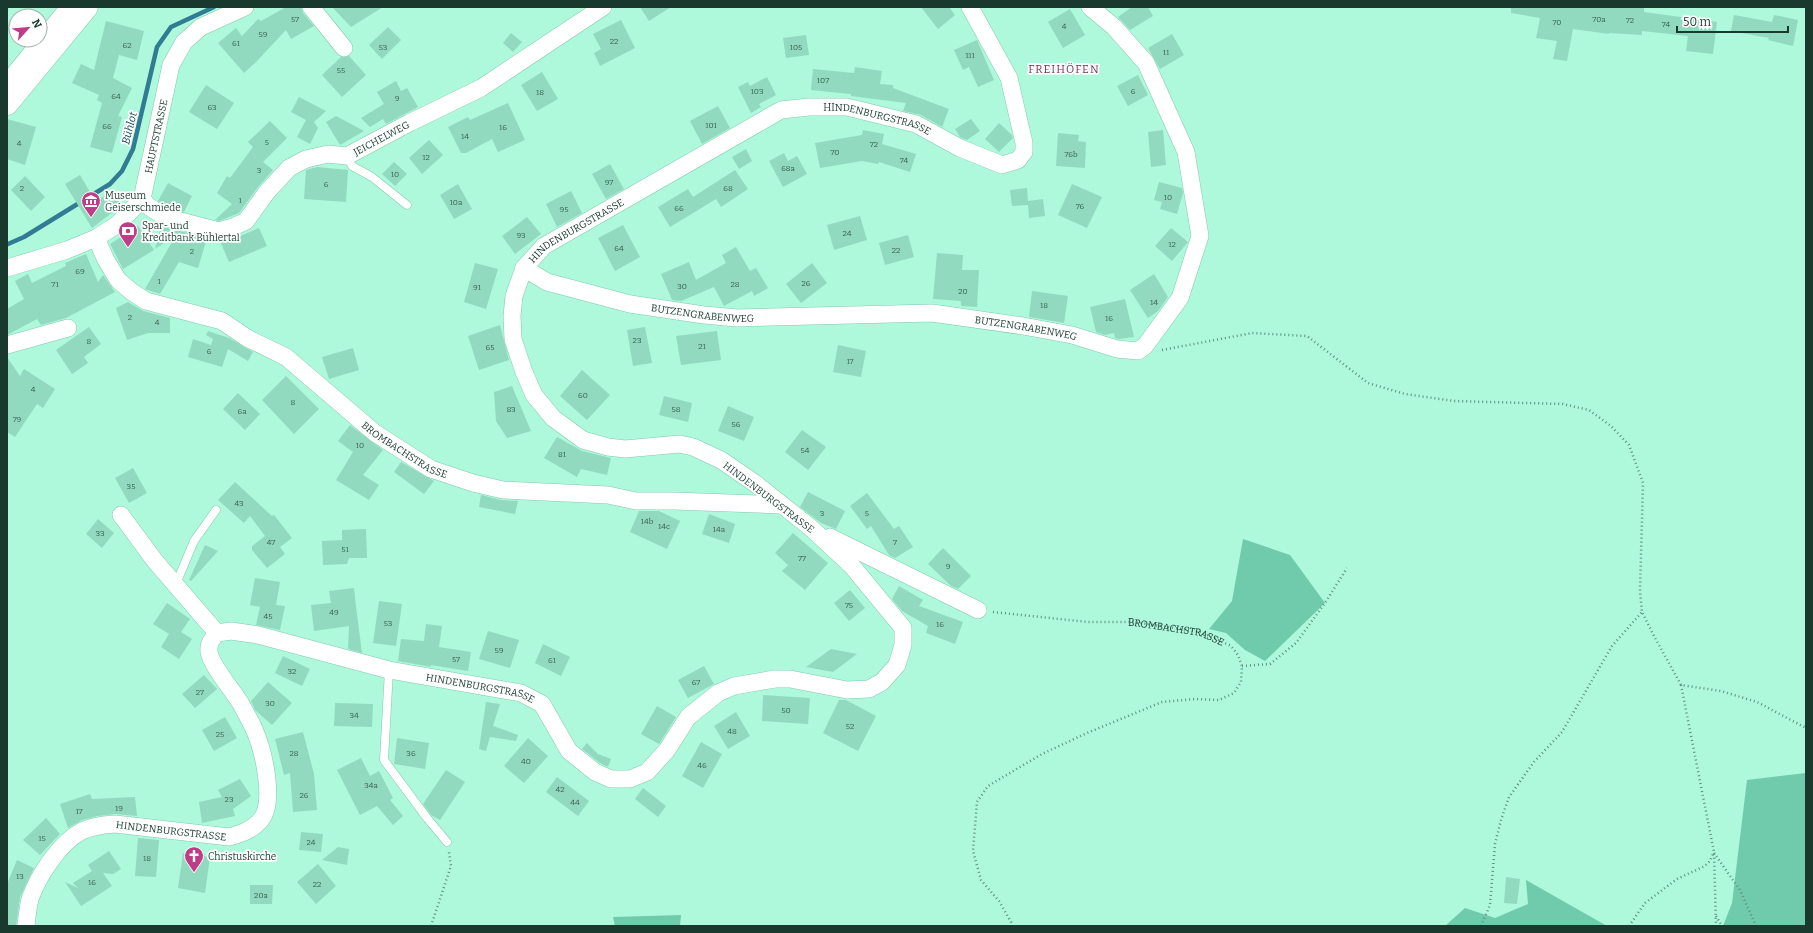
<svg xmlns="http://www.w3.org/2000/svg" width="1813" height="933" font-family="Bitter,serif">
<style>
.green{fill:#6fcbac}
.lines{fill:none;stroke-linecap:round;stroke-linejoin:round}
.stream{stroke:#317b93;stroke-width:4.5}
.building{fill:#91dac0}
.lane-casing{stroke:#81cab0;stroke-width:9}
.street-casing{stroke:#81cab0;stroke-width:18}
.secondary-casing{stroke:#81cab0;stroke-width:23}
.path{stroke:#5e907e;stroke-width:2.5;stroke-dasharray:1 3;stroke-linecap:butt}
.lane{stroke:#fff;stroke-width:8}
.street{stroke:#fff;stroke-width:17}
.secondary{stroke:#fff;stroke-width:22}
.labels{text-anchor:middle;stroke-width:3.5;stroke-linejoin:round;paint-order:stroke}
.number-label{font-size:8px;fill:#386152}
.street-label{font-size:10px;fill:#1a392e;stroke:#fff}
.poi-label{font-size:10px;fill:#1a392e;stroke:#fff;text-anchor:start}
.neighbourhood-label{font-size:11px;letter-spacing:1px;fill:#723254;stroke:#fff}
.water-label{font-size:11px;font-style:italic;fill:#11455a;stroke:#fff}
</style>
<rect width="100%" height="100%" fill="#aef8dc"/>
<g class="green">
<path d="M1243,539L1290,555L1325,603L1265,661L1245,650L1226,633L1209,629L1232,601Z"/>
<path d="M1806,773V926H1723L1732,903L1747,780Z"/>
<path d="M1526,880L1607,926H1445L1465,908L1495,918L1528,904Z"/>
<path d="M681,915L680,926H615L613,917Z"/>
</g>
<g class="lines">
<path class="stream" d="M8,244L24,237L110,184L122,171L133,149L157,47L171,27L214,7"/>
</g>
<g class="building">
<path d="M286,7H301L303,13L314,26L291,39L286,30L257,61L244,73L218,43L236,28L242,36L258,19L261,21Z"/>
<path d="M332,7H383L351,27Z"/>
<path d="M640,7H671L649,21Z"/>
<path d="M921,7H949L955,15L938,29Z"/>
<path d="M1132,7H1148L1153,16L1130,30L1118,17Z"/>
<path d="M1511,7H1644V12L1717,22L1713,54L1686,51L1688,36L1642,31V35L1609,33V34L1573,29L1567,61L1553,59L1557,41L1536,38L1540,18L1511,13Z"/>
<path d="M1070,9L1085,35L1063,48L1048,22Z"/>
<path d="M1734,15L1772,22L1774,15L1798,20L1793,46L1768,40L1769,38L1731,31Z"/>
<path d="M621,20L635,48L600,66L594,53L601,49L593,34Z"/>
<path d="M106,21L144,31L137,60L119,55L113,78L132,88L118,116L122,117L112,153L90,147L102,103L97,100L99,95L72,83L81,64L94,70Z"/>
<path d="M388,27L401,40L382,59L369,45Z"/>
<path d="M511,33L522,42L513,52L503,43Z"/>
<path d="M1172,34L1184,55L1160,69L1148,48Z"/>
<path d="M806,35L809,55L786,58L783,38Z"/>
<path d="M977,40L994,80L978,87L969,67L963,70L954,50Z"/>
<path d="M349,56L366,75L342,97L322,75L341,57Z"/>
<path d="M855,67L882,71L880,84L893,85V88L949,109L942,127L921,115L903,111L906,103L851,96V94L811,90L813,69L854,73Z"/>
<path d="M542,72L558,99L537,111L521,85Z"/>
<path d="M1138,75L1148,95L1128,106L1117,86Z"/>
<path d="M767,77L776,95L759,104L761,107L751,113L738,87L748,82L750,86Z"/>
<path d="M396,81L401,91L407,88L418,107L386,124L383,119L370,127L361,118L384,104L377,92Z"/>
<path d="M206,85L234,103L217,129L189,112Z"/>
<path d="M299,97L326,111L314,122L318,128L310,144L297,137L306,120L291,112Z"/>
<path d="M508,103L525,140L498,152L492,139L466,153H461L448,127L468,117L470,120Z"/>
<path d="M718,106L730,128L702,144L690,121Z"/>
<path d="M336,116L364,131L340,145L326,122Z"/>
<path d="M7,119L36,127L25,165L7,159Z"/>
<path d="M971,119L980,131L967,140L960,137L955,129Z"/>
<path d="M270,121L287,138L263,162L273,170L258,187L239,213L219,221L215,220L232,204L217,193L227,176L230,178L253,147L248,142Z"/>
<path d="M999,123L1012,135L1013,138L999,152L985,139Z"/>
<path d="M863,130L884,134L882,144L916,154L910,172L879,162L878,164L862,161L820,168L815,143L862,135Z"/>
<path d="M1163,130L1166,165L1151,167L1148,132Z"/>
<path d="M1058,133L1079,135L1078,141L1086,142L1085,168L1056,166Z"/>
<path d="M429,140L443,155L422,174L409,158Z"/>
<path d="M746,149L752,161L739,169L732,157Z"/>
<path d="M784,153L788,161L797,156L807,174L783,187L769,161Z"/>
<path d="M394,162L407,174L395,186L382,174Z"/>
<path d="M610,164L624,189L606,199L592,174Z"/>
<path d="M317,167L348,170L346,202L304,199L306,170Z"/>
<path d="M735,170L748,189L721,207L716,199L670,227L658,207L688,189L693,197Z"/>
<path d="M80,175L96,202L111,191L122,205L92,228L65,184Z"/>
<path d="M25,176L45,197L31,211L11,190Z"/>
<path d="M1159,182L1182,188L1183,193L1177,214L1160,209L1162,202L1154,200Z"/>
<path d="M168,183L192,196L184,212L169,208L158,201Z"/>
<path d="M458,184L472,209L454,219L440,195Z"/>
<path d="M1072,184L1102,197L1087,228L1058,215Z"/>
<path d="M1027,188L1028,201L1043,199L1045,216L1029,218L1028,205L1012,206L1010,190Z"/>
<path d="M571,191L582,213L557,227L546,204Z"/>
<path d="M860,216L867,240L834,250L827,225Z"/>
<path d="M527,217L541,234L515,254L502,236Z"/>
<path d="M623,225L640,257L615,271L598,238Z"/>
<path d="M138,226L154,250L123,269L110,244Z"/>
<path d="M161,226L207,238L198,268L179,262L160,294L145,289L176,235L155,249Z"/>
<path d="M259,228L267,246L229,262L220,241L226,242Z"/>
<path d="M1171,228L1188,242L1172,261L1155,246Z"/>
<path d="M908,235L914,257L885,265L879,243Z"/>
<path d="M736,247L750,271L756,268L768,288L754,296L752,291L724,306L714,287L681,301L672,300L661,274L689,262L696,280L726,263L722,255Z"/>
<path d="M937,253L963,255L962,270H979L977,307L961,306V301L933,299Z"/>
<path d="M86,254L98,282L103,275L115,292L66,318L41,325L37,319L7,335V309L24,299L15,281L28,274L32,283L66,266L65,263Z"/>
<path d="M475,263L498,269L486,309L464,302Z"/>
<path d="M812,263L827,283L801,303L786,284Z"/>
<path d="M1154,274L1168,297L1158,311L1148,318L1130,290Z"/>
<path d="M1032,291L1068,296L1064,323L1029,317Z"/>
<path d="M1125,299L1134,337L1119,339L1115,338L1114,333L1105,335L1096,332L1090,307Z"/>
<path d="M128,302L143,311L170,318V333H148L127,340L116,308Z"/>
<path d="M500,325L509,360L479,370L468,336Z"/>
<path d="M89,327L101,344L84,357L88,363L72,374L56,350Z"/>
<path d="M645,327L652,363L633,366L627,330Z"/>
<path d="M208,331L229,338L253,352L248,361L228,349L222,367L188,357L193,339L211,345L213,339L206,335Z"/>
<path d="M717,331L721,360L681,365L676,336Z"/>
<path d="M838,345L866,351L861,377L833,372Z"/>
<path d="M353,348L359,370L329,379L322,357Z"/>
<path d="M7,357L20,376L24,369L55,389L43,408L37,404L15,437L7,432Z"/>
<path d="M582,370L610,395L587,420L560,396Z"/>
<path d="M286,376L319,409L294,434L262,400Z"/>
<path d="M512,386L531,431L507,438L496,421L494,392Z"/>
<path d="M238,393L260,414L245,430L223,409Z"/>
<path d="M664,396L692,403L688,422L659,415Z"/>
<path d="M728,406L754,417L744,441L718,431Z"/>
<path d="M350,425L383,450L363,475L379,485L369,500L336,480L353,452L338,441Z"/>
<path d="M802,430L826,447L808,470L785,452Z"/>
<path d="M557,437L582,451L611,458L607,475L581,469L577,477L544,458Z"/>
<path d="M401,462L434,481L424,494L394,472Z"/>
<path d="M133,468L147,493L129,503L115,478Z"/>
<path d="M235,482L272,516L274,515L292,538L280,547L285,554L267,568L252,550V546L265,536L250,516L244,523L218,500Z"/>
<path d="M808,492L845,511L836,529L821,523L800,507Z"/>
<path d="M867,493L894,529L899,526L913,547L895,558L889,555L871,526L867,529L850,506Z"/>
<path d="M481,495L501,500L518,501L515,514L479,507Z"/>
<path d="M639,511H659L680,521L667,549L630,532Z"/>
<path d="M709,514L735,524L729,543L702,534Z"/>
<path d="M98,519L114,533L102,548L86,534Z"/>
<path d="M366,529L367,558H349L347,564L323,565L322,541L342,540V530Z"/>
<path d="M793,533L828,563L805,590L782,571L788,565L775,553Z"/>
<path d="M205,545L218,551L191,581L189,580Z"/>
<path d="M943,548L971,576L958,589L951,586L928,564Z"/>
<path d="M255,578L280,582L276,605L285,606L280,630L256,625L260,607L250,605Z"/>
<path d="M899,586L923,600L919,606L963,622L955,644L926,633L928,626L902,611L892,599Z"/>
<path d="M354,588L356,607L362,653L348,649L349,626L314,631L311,605L331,603L329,591Z"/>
<path d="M850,590L865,608L849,621L834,603Z"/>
<path d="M379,601L402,604L396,646L373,643Z"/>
<path d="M167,603L190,619L181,632L192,639L179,659L161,647L169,634L153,624Z"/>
<path d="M426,624L442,626L439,647L471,652L468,671L431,665V667L398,661L401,639L424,641Z"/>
<path d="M488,631L519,640L510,668L479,659Z"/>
<path d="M543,644L570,657L561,676L535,663Z"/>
<path d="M831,649L857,654L833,672L806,667Z"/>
<path d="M283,656L310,669L302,686L275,673Z"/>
<path d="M704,666L714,684L688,698L678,680Z"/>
<path d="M204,675L217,689L195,708L182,694Z"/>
<path d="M268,682L292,703L272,725L255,710L251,701Z"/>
<path d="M763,695L810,698L808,724L762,721Z"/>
<path d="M839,700H846L876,716L858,751L823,733Z"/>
<path d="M486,702L500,704L493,726L518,735L516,741L490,737L486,751L479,749Z"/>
<path d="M335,703L373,704L372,727L334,726Z"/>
<path d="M657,706L676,717L659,744L641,734Z"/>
<path d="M736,712L750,736L728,749L714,726Z"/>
<path d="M225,717L237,738L214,751L202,730Z"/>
<path d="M303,732L314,774L317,810L293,812L290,773L284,775L275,739Z"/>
<path d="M397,738L429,743L425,769L394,764Z"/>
<path d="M528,738L548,756L524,783L504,766Z"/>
<path d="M701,742L722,754L703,788L682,776Z"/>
<path d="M587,743L598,754L611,759L608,767L600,763L582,749Z"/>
<path d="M361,758L370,776L379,771L393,798L390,800L403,816L393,825L377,806L360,815L337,770Z"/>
<path d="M446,770L465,782L440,820L431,815L423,804Z"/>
<path d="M557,777L589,801L578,816L546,792Z"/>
<path d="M240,779L251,796L233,809L235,816L202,823L199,802L222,797L218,790Z"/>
<path d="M643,788L666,806L658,817L635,799Z"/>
<path d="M90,794L92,799L135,797L137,816L116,814L97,816L82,820L68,828L60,804Z"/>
<path d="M46,818L60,834L40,855L23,840Z"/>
<path d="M301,832L323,834L321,852L299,850Z"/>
<path d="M138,838L159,840L156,877L135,876Z"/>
<path d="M338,847L349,849L347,865L322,860Z"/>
<path d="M109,851L121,869L113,874L103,873L112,886L81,906L65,882L78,888L73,883L92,871L88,865Z"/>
<path d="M183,853L210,857L205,893L178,888Z"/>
<path d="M17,860L34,868L20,897L16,926H7V884Z"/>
<path d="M318,864L336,886L316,904L297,882Z"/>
<path d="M1506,877L1520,879L1517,904L1504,903Z"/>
<path d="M250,885H273L272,904H250Z"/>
</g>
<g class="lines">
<defs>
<g id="lane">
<path d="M347,156L352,166L372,177L407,205"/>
<path d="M176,584L194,541L216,510"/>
<path d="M389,670L384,760L427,818L447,842"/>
</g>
<g id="street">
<path d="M311,7L344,48"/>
<path d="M7,83L69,7"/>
<path id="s2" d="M142,199L148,206L165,217L219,231L233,227L246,221L266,193L289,168L306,159L328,154L347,156L409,123L481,88L603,7"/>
<path id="s3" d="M96,238L106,260L118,280L132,292L146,301L222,321L247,338L286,357L375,433L431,469L473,483L503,490L608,495L636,501H674L781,505"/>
<path id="s4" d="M7,268L67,250L96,238L118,224L142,199L171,65L184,42L201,27L245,7"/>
<path id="s5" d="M524,268L547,282L630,304L704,315L737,318L932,313L1023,326L1072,335L1117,349L1138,351L1145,346L1180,298L1200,236L1186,152L1146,63L1114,27L1090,7"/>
<path d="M7,345L68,328"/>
<path d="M121,515L155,561L217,633"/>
<path d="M830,537L978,610"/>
<path id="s6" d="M26,926C27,917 28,907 30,899C38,876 60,842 82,831C92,826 104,825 115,824L229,837C240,834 250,831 259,822C277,805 263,749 254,729C250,720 245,712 241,704C233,691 211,665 209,652C208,644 212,638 217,633L231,631L258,635L389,670L521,693L542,704L569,751L595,772L611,779H630L647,772L667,750L688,717L718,693L734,686L775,679H790L847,690L869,689L882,682L897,665L903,645V628L852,566L811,528L756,484L721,460L693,447L680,444L625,449L608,447L583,440L553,418L534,395L524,372L513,339L512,316L514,296L524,268L544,246L781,110L809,107H847L916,124L960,148L1002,165L1018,160L1024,152V143L1009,78L970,7"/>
</g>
<path id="secondary" d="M7,104L87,7"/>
</defs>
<use href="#lane" class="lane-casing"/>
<use href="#street" class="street-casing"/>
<use href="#secondary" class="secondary-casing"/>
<g class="path">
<path d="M1162,350L1252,333L1307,336L1368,383L1405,394L1454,401L1563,404L1589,410L1611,426L1629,445L1643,483L1640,591L1642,612L1654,636L1681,685L1721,691L1757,702L1806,728"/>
<path id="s1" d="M993,612L1088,622H1134L1201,632L1231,646L1238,655L1242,666L1241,682L1234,693L1219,700L1195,699L1162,702L1087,733L1042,754L988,786L977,802L973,851L981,880L999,901L1011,922V926"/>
<path d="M1242,666L1270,664L1296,643L1325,603L1347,568"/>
<path d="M1681,685L1714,852L1716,926"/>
<path d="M1714,853L1740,890L1756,926"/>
<path d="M1716,916L1722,926"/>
<path d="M431,926L451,866L449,852"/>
<path d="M1481,926L1490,905L1495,844L1501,820L1509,797L1534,762L1562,732L1612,646L1642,612"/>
<path d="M1629,926L1645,903L1677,879L1705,866L1710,861L1713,854"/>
</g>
<use href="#lane" class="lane"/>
<use href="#street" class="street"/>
<use href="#secondary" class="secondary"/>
</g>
<defs>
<symbol id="museum-pin" viewBox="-11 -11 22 30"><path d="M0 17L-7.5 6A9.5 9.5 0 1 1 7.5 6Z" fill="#bf3d86" stroke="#fff"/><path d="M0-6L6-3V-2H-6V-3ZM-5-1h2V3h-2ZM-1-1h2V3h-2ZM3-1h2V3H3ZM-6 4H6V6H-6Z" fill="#fff"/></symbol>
<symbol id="bank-pin" viewBox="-11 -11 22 30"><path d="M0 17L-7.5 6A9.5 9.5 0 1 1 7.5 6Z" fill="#bf3d86" stroke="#fff"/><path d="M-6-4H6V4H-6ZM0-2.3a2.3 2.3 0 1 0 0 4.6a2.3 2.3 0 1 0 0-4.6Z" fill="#fff"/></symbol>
<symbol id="church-pin" viewBox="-11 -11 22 30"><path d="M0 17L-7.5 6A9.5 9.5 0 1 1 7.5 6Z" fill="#bf3d86" stroke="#fff"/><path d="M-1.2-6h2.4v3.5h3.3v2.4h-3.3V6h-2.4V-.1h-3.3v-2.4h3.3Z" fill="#fff"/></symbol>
</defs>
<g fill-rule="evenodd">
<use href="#museum-pin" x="80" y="190" width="22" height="30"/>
<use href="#bank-pin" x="117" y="220" width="22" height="30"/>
<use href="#church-pin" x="183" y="845" width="22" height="30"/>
</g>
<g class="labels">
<g class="number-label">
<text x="295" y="22">57</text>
<text x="1599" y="22">70a</text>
<text x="1630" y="23">72</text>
<text x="1557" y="25">70</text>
<text x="1666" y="27">74</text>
<text x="1064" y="29">4</text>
<text x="263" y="37">59</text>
<text x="614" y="44">22</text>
<text x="236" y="46">61</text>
<text x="127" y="48">62</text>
<text x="383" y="50">53</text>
<text x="796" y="50">105</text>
<text x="1166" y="55">11</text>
<text x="970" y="58">111</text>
<text x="341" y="73">55</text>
<text x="823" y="83">107</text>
<text x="757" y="94">103</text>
<text x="1133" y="94">6</text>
<text x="540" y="95">18</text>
<text x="116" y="99">64</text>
<text x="397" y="101">9</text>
<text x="212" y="110">63</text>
<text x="711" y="128">101</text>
<text x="107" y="129">66</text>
<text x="503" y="130">16</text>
<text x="465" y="139">14</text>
<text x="267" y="145">5</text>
<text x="19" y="146">4</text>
<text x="874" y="147">72</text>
<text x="835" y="155">70</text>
<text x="1071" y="157">76b</text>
<text x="426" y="160">12</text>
<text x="904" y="163">74</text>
<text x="788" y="171">68a</text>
<text x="259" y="173">3</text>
<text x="395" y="177">10</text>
<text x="609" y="185">97</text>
<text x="326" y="187">6</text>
<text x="22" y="191">2</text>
<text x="728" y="191">68</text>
<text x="1168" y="200">10</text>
<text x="240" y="203">1</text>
<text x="456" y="205">10a</text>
<text x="1080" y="209">76</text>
<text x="679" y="211">66</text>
<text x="564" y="212">95</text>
<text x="847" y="236">24</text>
<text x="521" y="238">93</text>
<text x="1172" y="247">12</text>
<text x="619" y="251">64</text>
<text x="896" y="253">22</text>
<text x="192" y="254">2</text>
<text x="80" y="274">69</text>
<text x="159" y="284">1</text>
<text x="806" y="286">26</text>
<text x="55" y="287">71</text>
<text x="735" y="287">28</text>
<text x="682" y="289">30</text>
<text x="477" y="290">91</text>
<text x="963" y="294">20</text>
<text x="1154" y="305">14</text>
<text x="1044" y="308">18</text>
<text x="130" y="320">2</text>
<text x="1109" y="321">16</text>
<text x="157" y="325">4</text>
<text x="637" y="343">23</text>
<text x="89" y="344">8</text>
<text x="702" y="349">21</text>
<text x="490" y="350">65</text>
<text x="209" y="354">6</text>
<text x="850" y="364">17</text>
<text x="33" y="392">4</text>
<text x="583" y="398">60</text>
<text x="293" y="405">8</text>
<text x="511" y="412">83</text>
<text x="676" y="412">58</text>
<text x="242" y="414">6a</text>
<text x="17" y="422">79</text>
<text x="736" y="427">56</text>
<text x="360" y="448">10</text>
<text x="805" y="453">54</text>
<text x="562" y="457">81</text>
<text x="131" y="489">35</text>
<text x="239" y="506">43</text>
<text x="822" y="516">3</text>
<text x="867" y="516">5</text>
<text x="647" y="524">14b</text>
<text x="664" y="529">14c</text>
<text x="719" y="532">14a</text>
<text x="100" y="536">33</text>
<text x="271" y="545">47</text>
<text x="895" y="545">7</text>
<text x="345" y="552">51</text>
<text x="802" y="561">77</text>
<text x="948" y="569">9</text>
<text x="849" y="608">75</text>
<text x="334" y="615">49</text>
<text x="268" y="619">45</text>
<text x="388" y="626">53</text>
<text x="940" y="627">16</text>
<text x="499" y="653">59</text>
<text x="456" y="662">57</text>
<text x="552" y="663">61</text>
<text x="292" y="674">32</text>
<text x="696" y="685">67</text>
<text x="200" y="695">27</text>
<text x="270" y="706">30</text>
<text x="786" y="713">50</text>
<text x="354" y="718">34</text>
<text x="850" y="729">52</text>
<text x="732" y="734">48</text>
<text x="220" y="737">25</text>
<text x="294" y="756">28</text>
<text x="411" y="756">36</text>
<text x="526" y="764">40</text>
<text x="702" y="768">46</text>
<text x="371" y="788">34a</text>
<text x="560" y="792">42</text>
<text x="304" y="798">26</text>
<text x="229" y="802">23</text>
<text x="575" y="805">44</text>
<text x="119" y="811">19</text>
<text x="79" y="814">17</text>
<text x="42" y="841">15</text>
<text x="311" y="845">24</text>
<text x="147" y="861">18</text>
<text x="20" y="879">13</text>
<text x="92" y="885">16</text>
<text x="317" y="887">22</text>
<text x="261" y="898">20a</text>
</g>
<g class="street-label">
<text dy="4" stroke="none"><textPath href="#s6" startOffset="2311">HINDENBURGSTRASSE</textPath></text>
<text dy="4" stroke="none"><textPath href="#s4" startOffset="219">HAUPTSTRASSE</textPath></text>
<text dy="4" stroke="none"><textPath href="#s2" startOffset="282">JEICHELWEG</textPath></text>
<text dy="4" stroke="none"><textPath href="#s6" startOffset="1975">HINDENBURGSTRASSE</textPath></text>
<text dy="4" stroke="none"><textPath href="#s5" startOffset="186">BUTZENGRABENWEG</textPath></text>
<text dy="4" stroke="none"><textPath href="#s5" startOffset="511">BUTZENGRABENWEG</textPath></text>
<text dy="4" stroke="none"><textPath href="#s3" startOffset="386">BROMBACHSTRASSE</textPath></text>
<text transform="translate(769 497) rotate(37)" y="4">HINDENBURGSTRASSE</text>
<text dy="4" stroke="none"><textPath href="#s1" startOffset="185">BROMBACHSTRASSE</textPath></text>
<text dy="4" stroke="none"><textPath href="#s6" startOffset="775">HINDENBURGSTRASSE</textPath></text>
<text dy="4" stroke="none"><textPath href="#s6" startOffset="205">HINDENBURGSTRASSE</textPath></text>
</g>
<g class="poi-label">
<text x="105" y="199">Museum<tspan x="105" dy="12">Geiserschmiede</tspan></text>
<text x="142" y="229">Spar- und<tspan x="142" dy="12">Kreditbank Bühlertal</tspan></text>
<text x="208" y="860">Christuskirche</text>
</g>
<g class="neighbourhood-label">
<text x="1064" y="73">FREIHÖFEN</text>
</g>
<g class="water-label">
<text transform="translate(129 128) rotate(-76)" y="4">Bühlot</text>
</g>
</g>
<rect width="1813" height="933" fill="none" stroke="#1a392e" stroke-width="16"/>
<g transform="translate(28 28) rotate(63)"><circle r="19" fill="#ffffff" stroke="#a3b0ab"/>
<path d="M0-3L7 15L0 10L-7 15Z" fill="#bf3d86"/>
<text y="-6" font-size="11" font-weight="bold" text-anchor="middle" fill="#1a392e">N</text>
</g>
<path d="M1677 26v6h111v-6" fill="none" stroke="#1a392e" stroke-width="2"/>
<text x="1683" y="26" font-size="12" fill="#1a392e" stroke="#ffffff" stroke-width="3" paint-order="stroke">50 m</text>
</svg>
